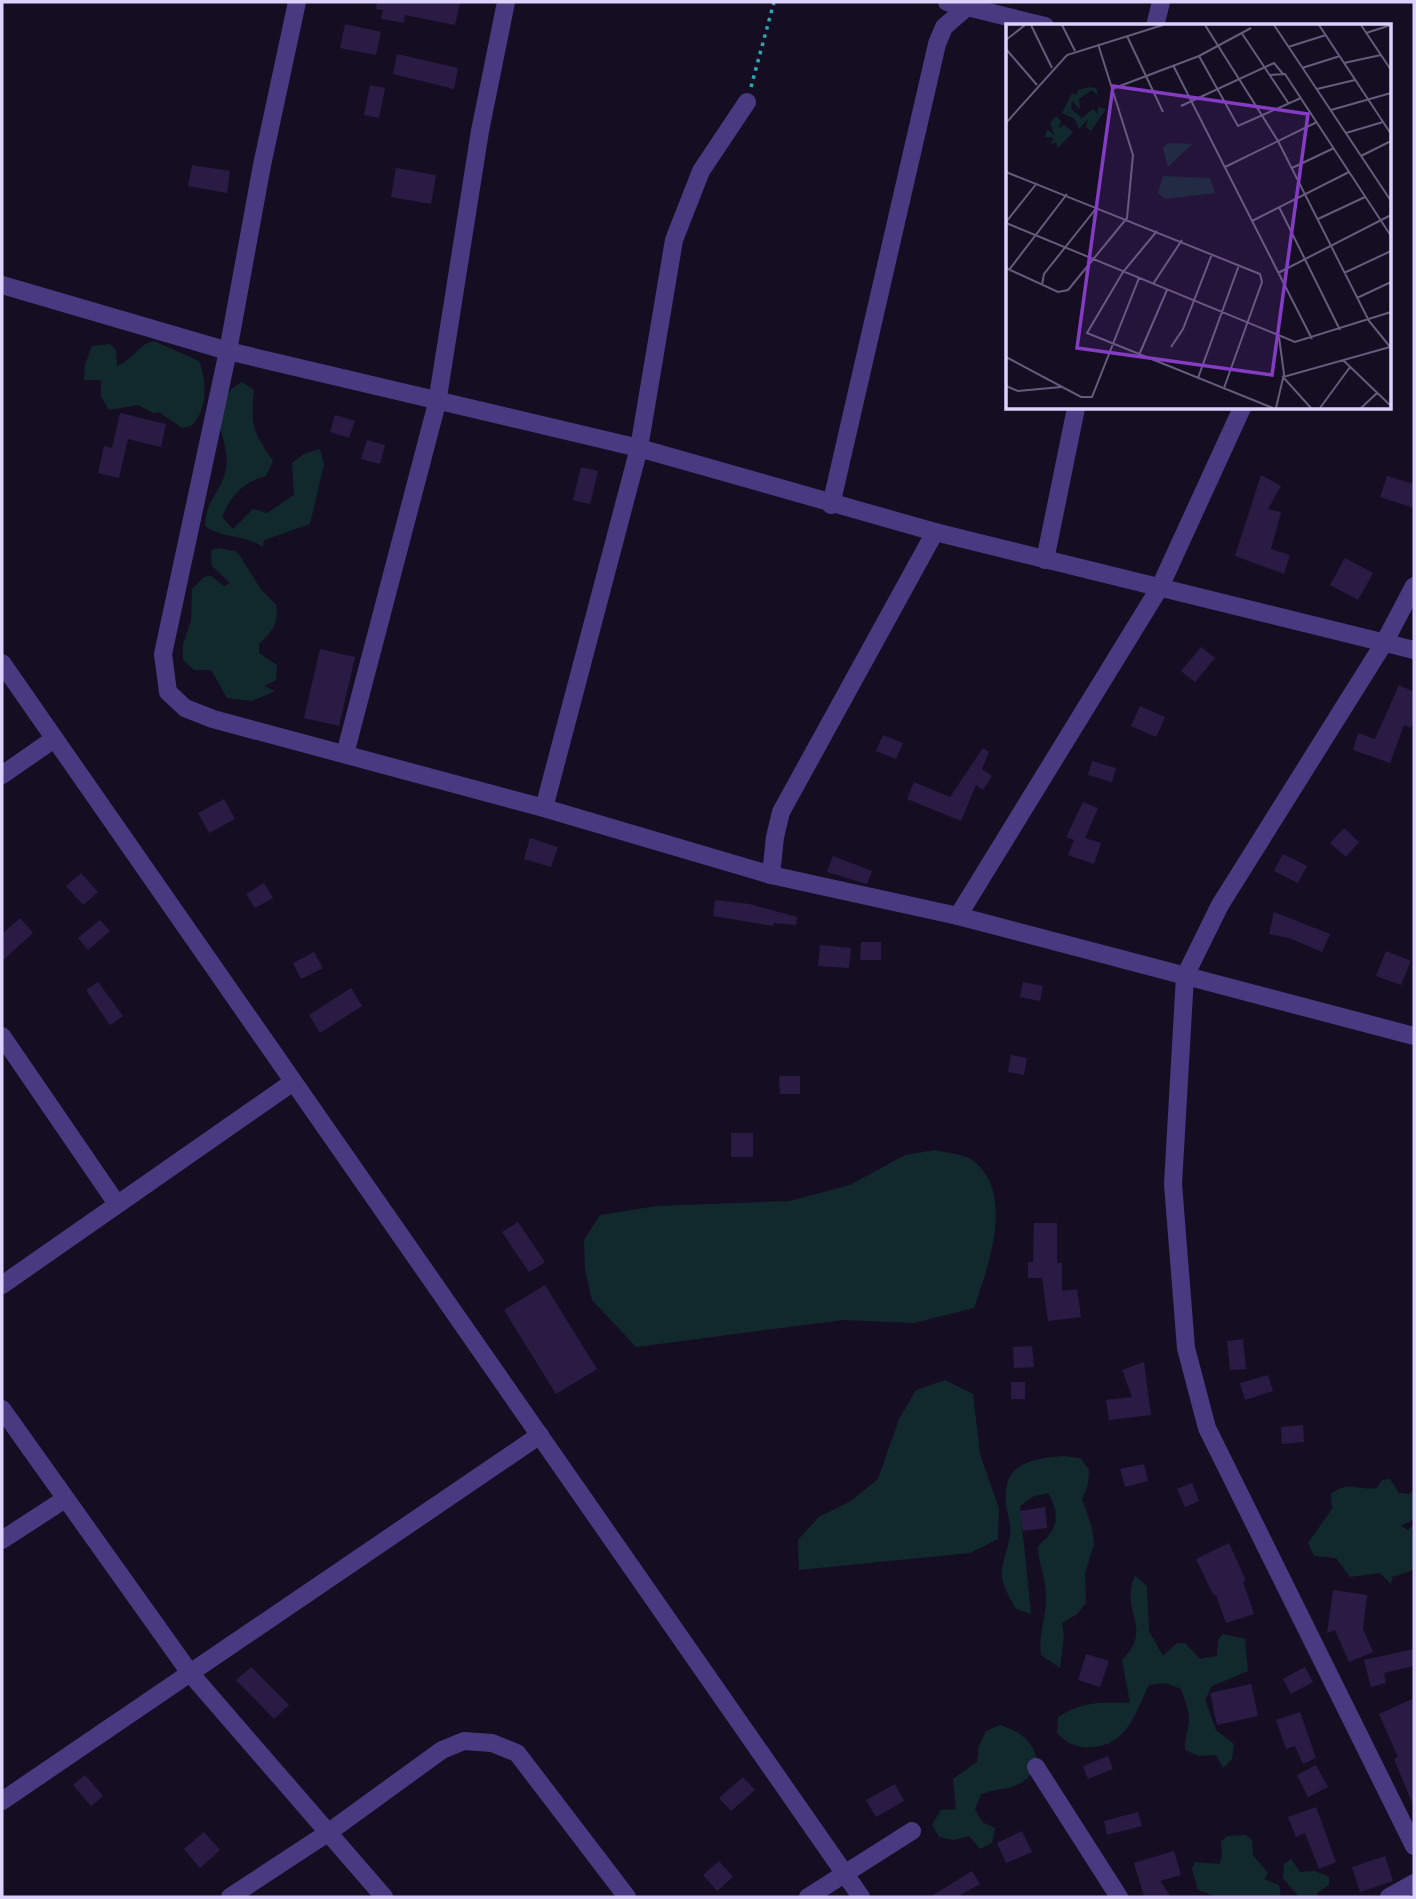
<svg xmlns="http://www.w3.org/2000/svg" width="1416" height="1899" font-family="'PT Sans Narrow',sans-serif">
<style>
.green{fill:#11292d}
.building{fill:#291b44}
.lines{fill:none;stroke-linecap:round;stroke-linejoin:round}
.path{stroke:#30a6b3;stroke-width:3.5;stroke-dasharray:3.5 5;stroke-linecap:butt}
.minor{stroke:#483a81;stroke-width:18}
.inset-road{fill:none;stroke:#655c7b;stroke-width:2}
.view{fill:#853cc5;fill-opacity:0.15;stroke:#853cc5;stroke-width:3.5}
.inset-edge{fill:none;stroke:#ddd1fe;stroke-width:3.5}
</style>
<rect width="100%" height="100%" fill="#150e23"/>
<g class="green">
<path d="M154,341L199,361C207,381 208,411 191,426L182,428L159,412L153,413L138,405L109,410L101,396V380H84L85,365L92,346L110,344L116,350L117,366C133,360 138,344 154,341Z"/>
<path d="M242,382L254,390C250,425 253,432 273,461L266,476C244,481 230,496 222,517L233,529L253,509L267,513L294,495L292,463L304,454L320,449L324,464L310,524L264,540L263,547C244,534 223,539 205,526C205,501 221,492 226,470C233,433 194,410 242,382Z"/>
<path d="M219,548L235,551L240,556L260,588L276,605C279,624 272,632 259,644V653L277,665L276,680L264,686L275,691L252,701L227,698L211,670H194L183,660V644L191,621L192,589L204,577L211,576L224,586L230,583L212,566L211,550Z"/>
<path d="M935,1150C946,1153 964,1154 972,1160C1016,1191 988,1268 974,1308L914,1323L843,1320L636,1347L592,1300L585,1270L584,1240L600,1215L657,1206L789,1201L850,1185L905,1155Z"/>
<path d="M945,1380L973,1394L980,1454L999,1509L998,1539L970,1553L799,1570L798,1540L819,1517L851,1501L878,1479L899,1419L916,1390Z"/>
<path d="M1063,1456L1080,1458L1089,1470L1088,1485L1082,1499L1092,1528L1094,1544L1085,1574L1086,1603L1076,1615L1062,1623L1064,1637L1060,1668L1041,1655C1038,1634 1047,1616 1046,1595C1046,1578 1038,1563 1038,1546C1058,1529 1061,1515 1048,1493L1032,1497L1020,1506L1031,1614L1016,1609C995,1572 1001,1575 1010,1537C1012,1526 1007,1514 1006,1504C1002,1463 1031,1459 1063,1456Z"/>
<path d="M1390,1479L1399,1493L1409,1494L1414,1489V1519L1401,1526L1408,1530L1414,1524V1570L1392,1577L1391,1584L1380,1573L1350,1577L1336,1558L1314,1556L1308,1543L1332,1509L1331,1494C1348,1480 1360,1491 1377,1488L1382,1480Z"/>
<path d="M1135,1576L1147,1586L1149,1631L1163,1656L1177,1643H1185L1200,1659L1217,1656L1218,1640L1223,1634L1245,1639L1248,1671L1212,1686L1205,1700L1216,1730L1234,1744L1232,1759L1223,1768L1216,1755L1199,1756L1185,1750C1184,1739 1189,1729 1189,1719C1189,1709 1184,1698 1181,1689L1166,1683L1149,1685C1136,1711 1127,1746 1092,1747C1076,1748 1068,1744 1057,1733L1058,1717C1082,1701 1103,1702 1130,1703L1122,1660C1155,1629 1119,1611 1135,1576Z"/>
<path d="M1000,1725C1022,1732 1036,1743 1038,1767C1016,1793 1009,1785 981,1794L975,1809L982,1822L995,1828L992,1843L980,1849L969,1836L954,1840L939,1837L932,1824L941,1810L956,1809L953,1779L977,1762L979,1746L986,1731Z"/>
<path d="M1246,1835L1252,1840L1253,1855L1268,1873L1264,1879L1279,1885L1281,1897H1218L1198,1890L1192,1869L1195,1862L1219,1864L1222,1857L1221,1842L1227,1836Z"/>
<path d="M1291,1859L1300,1872L1315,1871L1329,1877V1885L1317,1893V1897H1299L1283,1878L1284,1864Z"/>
</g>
<g class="building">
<path d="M377,2H460L455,25L405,15L404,23L381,19L383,10L376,9Z"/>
<path d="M345,24L381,32L376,55L340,48Z"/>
<path d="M397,54L458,68L454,89L393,74Z"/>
<path d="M370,85L385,88L379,118L364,115Z"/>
<path d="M192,165L230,171L227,193L188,186Z"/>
<path d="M396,168L436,175L431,204L391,197Z"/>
<path d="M120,413L166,424L161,447L128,439L119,478L98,473L104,446L112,448Z"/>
<path d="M335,415L355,421L349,438L330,432Z"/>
<path d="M367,440L385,445L380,464L361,459Z"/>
<path d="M581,467L598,471L590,504L573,500Z"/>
<path d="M1261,475L1281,486L1268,509L1281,512L1271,549L1290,555L1284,574L1235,556Z"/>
<path d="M1387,476L1414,484V508L1380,497Z"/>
<path d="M1345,558L1373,573L1358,600L1330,585Z"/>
<path d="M1201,647L1215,658L1195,682L1181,671Z"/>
<path d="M320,649L355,657L339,726L304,718Z"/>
<path d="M1399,685L1414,692V720L1411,728L1404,725L1390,763L1353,750L1358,733L1375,739Z"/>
<path d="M1140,706L1165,717L1156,737L1131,726Z"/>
<path d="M883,735L903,743L896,759L876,751Z"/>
<path d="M983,748L989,752L982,769L992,776L983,790L976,785L961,821L907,799L914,782L950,797Z"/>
<path d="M1092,761L1116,768L1112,782L1088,775Z"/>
<path d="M224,799L235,819L209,833L198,813Z"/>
<path d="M1083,802L1098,808L1085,838L1101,843L1094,864L1068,855L1074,840L1066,837Z"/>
<path d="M1344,828L1359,842L1346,857L1330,843Z"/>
<path d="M530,838L558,847L551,867L524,859Z"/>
<path d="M1283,854L1307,866L1298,883L1274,871Z"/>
<path d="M833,856L872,871L867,884L827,872Z"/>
<path d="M81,873L98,892L83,905L66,886Z"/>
<path d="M264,883L273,898L255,908L246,894Z"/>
<path d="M715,900L749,904L797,917L796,925L774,923L773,926L713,916Z"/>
<path d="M1274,912L1330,934L1322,952L1289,938L1269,934Z"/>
<path d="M20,918L33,933L2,961V934Z"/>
<path d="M100,920L110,931L88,950L78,938Z"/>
<path d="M861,942H881V960H860Z"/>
<path d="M820,945L851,948L849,968L818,966Z"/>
<path d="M1386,951L1411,961L1401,985L1376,976Z"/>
<path d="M314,952L323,968L301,979L293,963Z"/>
<path d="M98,982L123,1016L110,1025L86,990Z"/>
<path d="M1023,982L1043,986L1040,1001L1020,997Z"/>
<path d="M351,988L362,1006L320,1033L309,1015Z"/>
<path d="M1011,1055L1027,1058L1024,1075L1008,1072Z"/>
<path d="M779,1076H800V1094H780Z"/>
<rect x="731" y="1133" width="22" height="24"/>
<path d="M518,1222L545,1262L529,1272L502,1232Z"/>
<path d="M1034,1223H1057V1263H1062V1291L1077,1289L1081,1317L1048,1321L1042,1278H1028V1262H1033Z"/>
<path d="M545,1285L597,1369L556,1394L504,1310Z"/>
<path d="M1243,1339L1246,1369L1230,1370L1227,1341Z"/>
<path d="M1032,1346L1034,1367L1014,1368L1013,1347Z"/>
<path d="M1144,1362L1151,1415L1109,1420L1106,1400L1132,1397L1122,1370Z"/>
<path d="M1268,1375L1273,1391L1245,1400L1240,1383Z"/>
<rect x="1011" y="1382" width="14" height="17"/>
<path d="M1303,1425L1304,1442L1282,1444L1281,1427Z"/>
<path d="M1144,1464L1148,1481L1125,1487L1120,1469Z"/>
<path d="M1192,1483L1199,1501L1185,1507L1177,1489Z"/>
<path d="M1045,1507L1047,1528L1023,1531L1020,1511Z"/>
<path d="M1229,1543L1246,1581L1243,1582L1254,1614L1226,1623L1216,1595L1214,1596L1196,1559Z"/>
<path d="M1333,1590L1367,1595L1363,1629L1373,1652L1349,1662L1335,1630L1327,1633Z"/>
<path d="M1414,1649V1666L1384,1673L1386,1683L1371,1687L1364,1660Z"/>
<path d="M1086,1654L1109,1661L1100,1687L1078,1680Z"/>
<path d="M251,1667L289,1705L274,1719L236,1680Z"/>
<path d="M1305,1667L1313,1682L1291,1694L1283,1679Z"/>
<path d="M1251,1684L1258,1716L1217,1725L1210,1693Z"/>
<path d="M1414,1698V1807L1394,1759L1398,1757L1379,1714Z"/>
<path d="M1300,1712L1316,1758L1303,1764L1295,1746L1286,1749L1276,1720Z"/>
<path d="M1108,1756L1113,1769L1088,1779L1083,1766Z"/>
<path d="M1316,1765L1328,1787L1308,1797L1297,1775Z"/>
<path d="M85,1775L103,1796L91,1806L73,1785Z"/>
<path d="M743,1777L755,1790L731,1811L719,1798Z"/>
<path d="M895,1784L904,1801L876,1817L866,1800Z"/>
<path d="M1316,1807L1336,1862L1319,1869L1305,1833L1296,1837L1288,1817Z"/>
<path d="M1138,1812L1142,1826L1107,1835L1104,1821Z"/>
<path d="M1022,1831L1032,1852L1006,1863L997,1843Z"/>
<path d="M204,1832L220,1850L200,1868L184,1849Z"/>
<path d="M1174,1851L1181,1875L1160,1881L1171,1897H1144L1134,1863Z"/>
<path d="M1385,1856L1393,1881L1360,1892L1352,1867Z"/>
<path d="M719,1861L733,1877L717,1891L703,1875Z"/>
<path d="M972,1871L980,1884L957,1897H930Z"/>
</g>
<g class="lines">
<path class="path" d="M751,87L774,2"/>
<g class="minor">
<path d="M297,2L262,165L228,351L163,654L168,692L185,708L213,719L544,808L771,875L958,916L1414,1036"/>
<path d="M947,2L1045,26"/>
<path d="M1155,26L1161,2"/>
<path d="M2,285L228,351L639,448L935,532L1414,650"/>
<path d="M831,505L937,44L944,27L967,7"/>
<path d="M1045,560L1076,408"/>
<path d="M1414,586L1384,643L1220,905L1185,976L1173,1184L1186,1348L1207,1428L1414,1846"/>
<path d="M2,663L861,1897"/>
<path d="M345,754L437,403L480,131L506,2"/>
<path d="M2,775L54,739"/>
<path d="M544,808L639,448L674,240L701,171L747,102"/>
<path d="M771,875L775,837L781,812L935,532"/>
<path d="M958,916L1160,587L1242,408"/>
<path d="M2,1036L117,1204"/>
<path d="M2,1285L293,1082"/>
<path d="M2,1409L190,1673L384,1897"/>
<path d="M2,1540L65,1499"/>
<path d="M1036,1767L1119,1897"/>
<path d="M2,1801L540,1435"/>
<path d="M230,1897L329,1832L442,1750L464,1741L492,1743L517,1753L627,1897"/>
<path d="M808,1897L912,1831"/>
<path d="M1389,1897L1414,1883"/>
</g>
</g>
<g transform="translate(1006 24)">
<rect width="385" height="385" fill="#150e23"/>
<path d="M84,63L90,64L92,72L86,66L73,75L74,85L66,77L65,85L76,94L87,85L92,90V83L100,85L85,107L80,103L82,95L73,105L69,95L56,89L66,69L71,71L72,66ZM50,92L55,97L52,105L58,101L67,108L52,124L50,118L44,121L48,114L39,113L41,105L49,112L44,99ZM162,119L186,120L162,143L157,124ZM157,152L204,154L209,169L159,175L152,169Z" fill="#11292d"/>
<path class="inset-road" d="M25,1L46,44M56,1L69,27M199,1L272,117L363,297L385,324M268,1L385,177M313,1L385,110M355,1L385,46M235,8L283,80M360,9L385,1M121,12L157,88M0,16L19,1M282,23L320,11M0,25L31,61M193,32L232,102L295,74M338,39L375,31M167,41L306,315M296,44L334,32M264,51L279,50L385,212M106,65L193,32L245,4M311,65L349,56M175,82L268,39L277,50M325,86L385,69M0,99L61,31L157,1M340,109L377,98M355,132L385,117M219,143L311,98M286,144L328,124M0,148L254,250L256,258L218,364M273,183L334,306M312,195L359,173M246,197L343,148M0,198L31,159M0,199L289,318L385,288M151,207L117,248L81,309L267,384M0,244L52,268L62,266L121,194L127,131L92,20M3,246L61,170M272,249L385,191M338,249L385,227M147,260L176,216M36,261L38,250L92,182M351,274L385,258M165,323L177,305L206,230M133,331L161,266M0,333L75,373H86L133,254M337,336L385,382M192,354L233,241M0,362L12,367L55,363M270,384L278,350L273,313M305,384L277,353L384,323M314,384L344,343M355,384L371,369"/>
<path class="view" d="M107,62L302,90L266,351L71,324Z"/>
<rect width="385" height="385" class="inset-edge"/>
</g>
<rect width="1416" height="1899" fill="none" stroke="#ddd1fe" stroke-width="7"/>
</svg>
